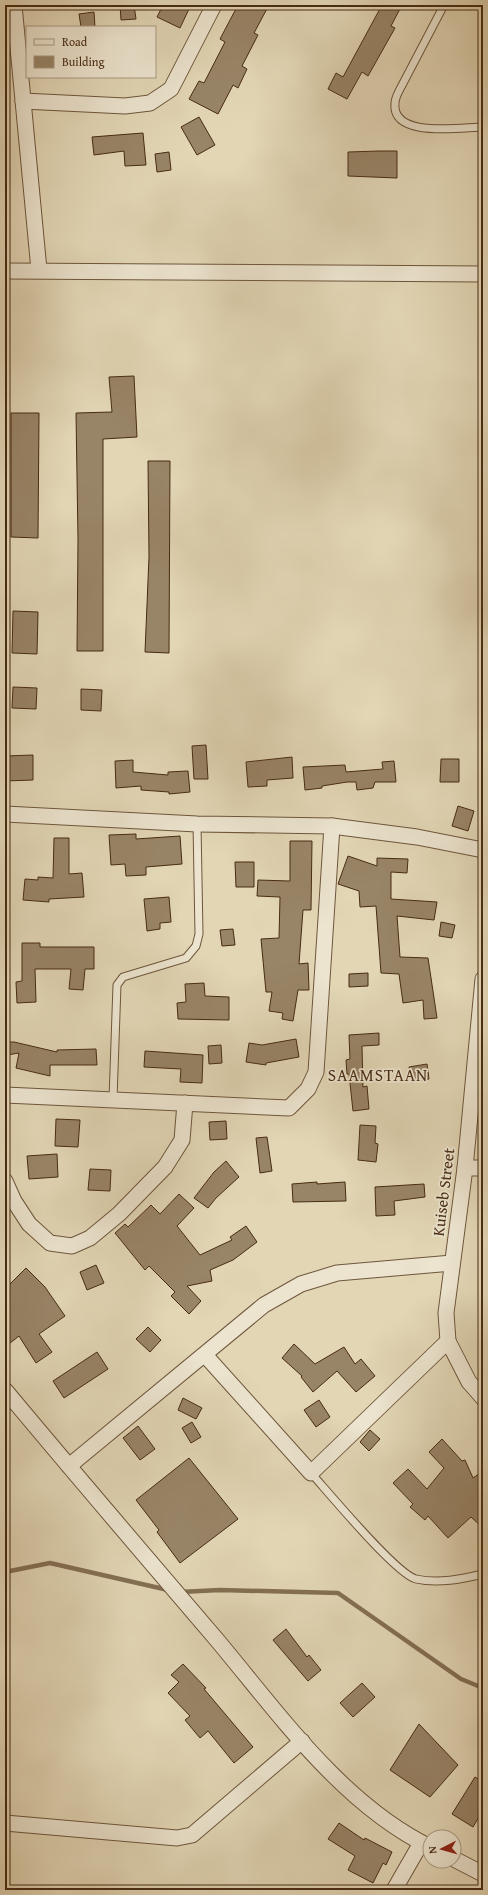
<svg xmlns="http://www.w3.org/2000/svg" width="488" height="1895" font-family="'Gentium Book Plus',serif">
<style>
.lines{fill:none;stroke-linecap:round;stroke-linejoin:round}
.stream{stroke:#846f53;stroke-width:4.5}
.building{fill:#988467;stroke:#472b13}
.service-casing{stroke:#6e563c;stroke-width:9}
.minor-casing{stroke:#6e563c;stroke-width:17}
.service{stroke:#ece4cf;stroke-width:7}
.minor{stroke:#ece4cf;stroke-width:15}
.labels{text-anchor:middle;stroke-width:3.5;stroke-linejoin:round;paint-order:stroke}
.street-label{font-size:16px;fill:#472b13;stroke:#ece4cf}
.neighbourhood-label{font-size:17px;letter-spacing:1px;fill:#472b13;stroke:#ece4cf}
</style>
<rect width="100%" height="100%" fill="#e2d6b5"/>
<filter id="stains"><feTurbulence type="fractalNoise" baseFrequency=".005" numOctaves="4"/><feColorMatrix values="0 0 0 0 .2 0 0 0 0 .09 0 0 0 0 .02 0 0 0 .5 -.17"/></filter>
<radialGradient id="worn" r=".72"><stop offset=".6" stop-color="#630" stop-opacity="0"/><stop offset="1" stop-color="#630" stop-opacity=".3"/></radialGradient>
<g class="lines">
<g class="stream">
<path d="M5,1572L50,1563L168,1590"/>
<path d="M180,1592L220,1590L338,1593L461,1679L483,1688"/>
</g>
</g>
<g class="building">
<path d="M120,5H134L136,19L121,20Z"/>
<path d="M163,5H182L189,9L180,28L157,17Z"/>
<path d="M238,5H269L254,33L258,35L242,66L247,69L238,88L233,85L218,114L189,99L199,81L204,83L225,42L220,39Z"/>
<path d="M382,5H402L391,26L395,28L368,76L362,72L347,99L328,89L336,73L343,77Z"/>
<path d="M94,12L95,27H81L79,14Z"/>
<path d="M199,117L215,145L197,155L181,127Z"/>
<path d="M143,133L146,165L125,166L124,151L94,155L92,137Z"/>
<path d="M379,151H397V178L348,176V152Z"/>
<path d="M169,152L171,170L157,172L155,154Z"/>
<path d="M134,376L137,437L103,439V651H77L78,539L76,413L112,412L109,377Z"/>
<path d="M11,413H39L38,538L11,537Z"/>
<path d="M148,461H170L169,653L145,652L149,557Z"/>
<path d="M13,611L38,612L37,654L12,653Z"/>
<path d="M13,687L37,688L36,709L12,708Z"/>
<path d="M81,689L102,690L101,711L81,710Z"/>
<path d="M206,745L208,779H194L192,746Z"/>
<path d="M33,755V780L5,781V756Z"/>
<path d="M292,757L293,778L267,780V786L248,787L246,762Z"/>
<path d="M441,759H459V782H440Z"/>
<path d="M133,760V772L168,775V772L188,771L190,792L169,794V792L141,790V786L116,788L115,761Z"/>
<path d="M394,761L396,782H375L373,788L357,790L356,782H347L322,786V788L305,790L303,767L345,765L346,772L383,769L382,762Z"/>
<path d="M458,806L474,811L468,831L452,826Z"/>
<path d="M136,834V839L180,836L182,864L146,867V875L126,876L125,864L111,865L109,835Z"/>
<path d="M54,838H69V874L82,873L84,897L49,899V902L23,900L25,879L38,880V877L53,878Z"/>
<path d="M290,841H312L311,910H303L299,964L308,963L309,990H298L293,1021L282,1019L283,1013L269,1011L272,992H266L261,939L279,938L280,897L257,896L258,880L290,881Z"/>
<path d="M348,856L377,866V858L408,859L407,873L391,872V899L437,902L434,920L397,916L400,957L428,958L437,1018L424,1019L423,1000L403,1003L399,974L381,973L376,906L360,907L359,891L338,884Z"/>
<path d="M235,862H254V887H236Z"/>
<path d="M169,897L171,922L160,923V929L147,931L144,899Z"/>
<path d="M441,922L455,925L452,938L439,936Z"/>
<path d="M233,929L235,945L222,946L220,930Z"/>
<path d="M22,943H40V947H94V969H85L83,990L69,989L71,969H35L36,1002L17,1003L16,982L22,981Z"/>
<path d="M368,973V986L349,987V974Z"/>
<path d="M204,983L205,996L229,997V1020L178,1019L177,1003L186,1002L185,984Z"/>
<path d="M379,1033V1045L362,1046L363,1087L367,1086L369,1109L353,1111L349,1074H347L346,1060L350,1059L349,1035Z"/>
<path d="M296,1039L299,1057L266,1063V1065L246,1062L249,1043L262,1045Z"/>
<path d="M6,1042H14L57,1052V1050L96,1049L97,1065H50V1076L16,1068L19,1053L7,1055Z"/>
<path d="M221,1045L222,1063L209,1064L208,1046Z"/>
<path d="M145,1051L203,1055L202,1083L180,1082L181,1069L144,1067Z"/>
<path d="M427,1064L429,1079L411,1082L409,1067Z"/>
<path d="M56,1119L80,1120L78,1147L55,1146Z"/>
<path d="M226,1121L227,1139L210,1140L209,1122Z"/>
<path d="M360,1125L376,1126L375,1143L378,1144L376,1162L358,1160Z"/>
<path d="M267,1137L272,1171L260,1173L256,1138Z"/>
<path d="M57,1154L58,1177L29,1179L27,1156Z"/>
<path d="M226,1161L239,1177L216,1198L208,1208L194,1198L214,1172Z"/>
<path d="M90,1169L111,1170L110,1191L88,1190Z"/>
<path d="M317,1182V1184L345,1182L346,1201L293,1202L292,1184Z"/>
<path d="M424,1184L425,1197L394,1201L395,1215L376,1216L375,1187Z"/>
<path d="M179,1194L194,1208L177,1226L200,1255L232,1240L230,1237L246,1226L257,1242L233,1260L210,1270L212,1281L187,1286L201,1301L189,1314L171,1296L175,1292L149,1266L145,1270L115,1233L125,1224L128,1227L151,1205L160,1214Z"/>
<path d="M96,1265L104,1283L87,1290L80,1272Z"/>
<path d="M26,1268L45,1287L65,1316L39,1334L52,1352L36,1363L19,1336L5,1347V1289Z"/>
<path d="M148,1327L161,1340L150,1352L136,1339Z"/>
<path d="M294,1344L315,1364L344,1347L355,1364L361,1359L375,1376L356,1392L337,1371L313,1392L301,1377L302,1376L282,1358Z"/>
<path d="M97,1352L108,1369L64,1398L53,1381Z"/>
<path d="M183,1398L202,1408L196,1419L178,1410Z"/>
<path d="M319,1400L330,1417L316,1427L304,1410Z"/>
<path d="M192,1422L201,1437L191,1443L182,1428Z"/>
<path d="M138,1426L155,1449L140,1460L123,1438Z"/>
<path d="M370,1430L380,1439L369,1451L360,1442Z"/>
<path d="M442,1439L462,1461L465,1460L473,1478L483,1471V1528L471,1517L448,1538L428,1516L425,1520L410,1507L413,1504L393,1483L408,1469L427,1489L444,1468L429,1452Z"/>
<path d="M189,1458L238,1519L180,1563L157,1532L159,1530L136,1500Z"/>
<path d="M286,1629L307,1657L309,1655L321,1670L308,1681L273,1640Z"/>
<path d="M183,1664L206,1688L204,1689L253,1747L234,1763L208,1731L200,1738L185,1720L190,1716L168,1693L179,1682L171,1675Z"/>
<path d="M362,1683L375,1697L353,1717L340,1703Z"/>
<path d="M419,1724L458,1765L430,1797L390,1770Z"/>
<path d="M475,1777L483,1782V1810L473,1827L452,1814Z"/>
<path d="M339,1823L364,1840L365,1838L392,1852L386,1865L383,1863L373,1883L348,1870L355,1856L328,1839Z"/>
</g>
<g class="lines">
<defs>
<g id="service">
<path d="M444,5L399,91C397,95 395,99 395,103C391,139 462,127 483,127"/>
<path d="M113,1099L117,985L123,977L186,958L196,946L199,934L197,824"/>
<path d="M311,1473C329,1493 396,1574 416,1579C438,1584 462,1579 483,1574"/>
</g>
<g id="minor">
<path d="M14,5L39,270"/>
<path d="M23,101L125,106L150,103L171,89L214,5"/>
<path d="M5,271L483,274"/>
<path d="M5,814L197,824L332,826L417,837L483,850"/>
<path d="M483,979L465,1168L446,1313L448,1341L469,1382L483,1398"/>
<path d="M5,1095L289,1108L308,1089L316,1072L332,826"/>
<path d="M465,1168H483"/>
<path d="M5,1181L14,1201L29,1224L50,1243L72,1246L90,1238L119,1214L165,1167L182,1140L185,1103"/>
<path d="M205,1355L311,1473L448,1341"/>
<path d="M5,1390C75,1474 146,1557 217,1640C279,1714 342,1804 430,1847"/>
<path d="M69,1466L264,1305L301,1284L337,1273L452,1263"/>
<path d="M5,1823L177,1838L192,1835L302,1741"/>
<path d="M454,1859L483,1874"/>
<path d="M394,1890L421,1843"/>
</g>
</defs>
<use href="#service" class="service-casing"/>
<use href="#minor" class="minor-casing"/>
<use href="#service" class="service"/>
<use href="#minor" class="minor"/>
</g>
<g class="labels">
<g class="street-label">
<text transform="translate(443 1192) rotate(-83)" y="6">Kuiseb Street</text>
</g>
<g class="neighbourhood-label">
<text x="378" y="1081">SAAMSTAAN</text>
</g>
</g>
<rect width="488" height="1895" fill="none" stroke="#e2d6b5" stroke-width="20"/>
<rect x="6" y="6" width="476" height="1883" fill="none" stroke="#472b13" stroke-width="2"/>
<rect x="10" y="10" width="468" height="1875" fill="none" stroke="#472b13"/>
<rect x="26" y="26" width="130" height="52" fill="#ece4cf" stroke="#aa9a84"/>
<rect x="34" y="39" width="20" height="6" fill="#ece4cf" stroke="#aa9a84"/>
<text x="62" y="46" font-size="12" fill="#472b13">Road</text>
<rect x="34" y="56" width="20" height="12" fill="#988467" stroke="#aa9a84"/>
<text x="62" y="66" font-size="12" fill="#472b13">Building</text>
<g transform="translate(442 1849) rotate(264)"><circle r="19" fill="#ece4cf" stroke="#aa9a84"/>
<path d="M0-3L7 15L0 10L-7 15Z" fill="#8f2418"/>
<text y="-6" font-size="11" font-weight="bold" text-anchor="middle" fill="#472b13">N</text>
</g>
<rect width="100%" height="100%" filter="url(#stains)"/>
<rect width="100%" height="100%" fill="url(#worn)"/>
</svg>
